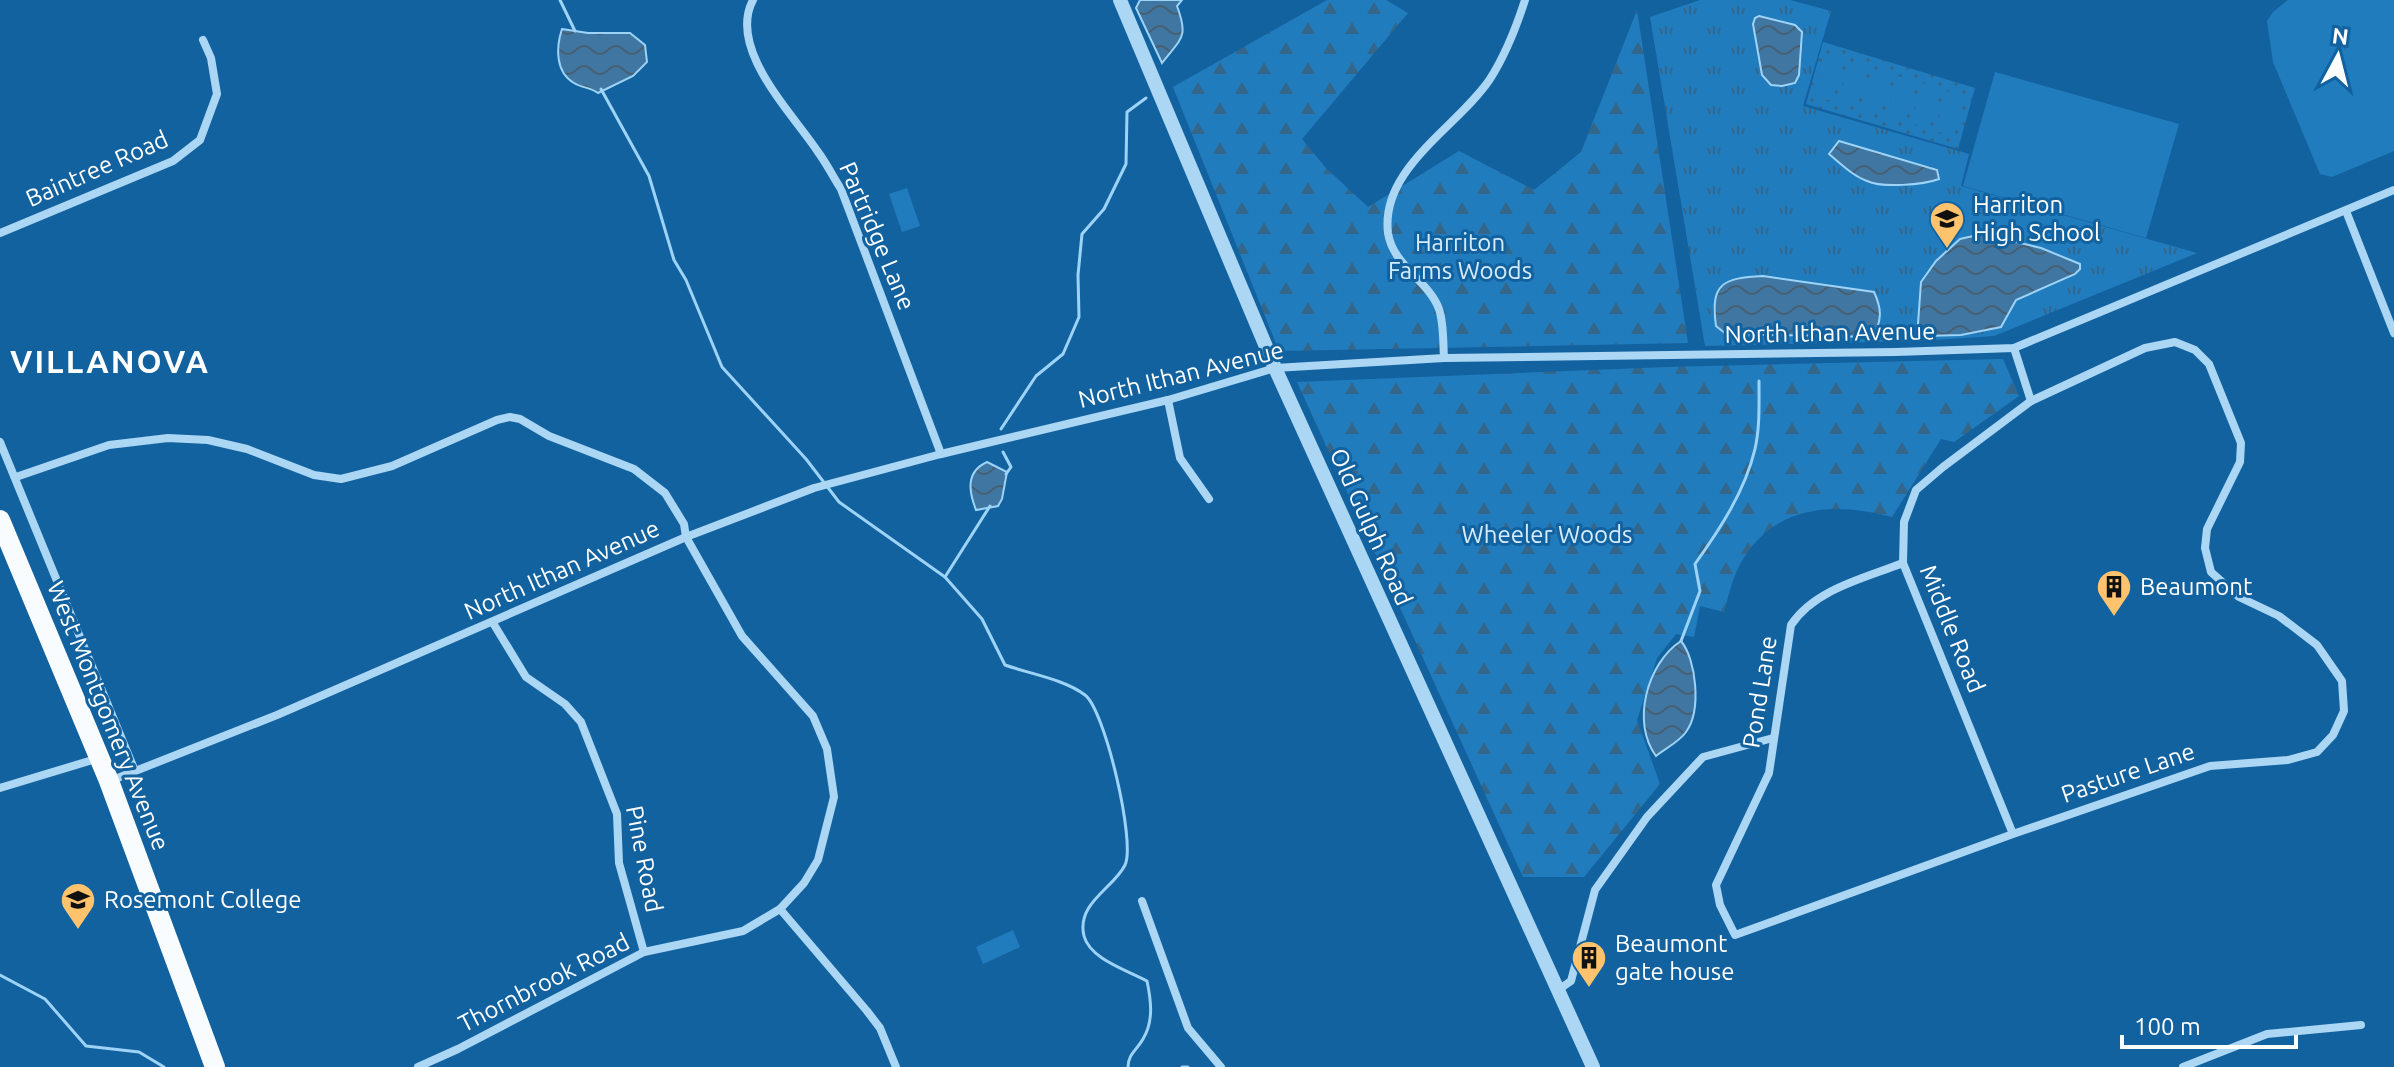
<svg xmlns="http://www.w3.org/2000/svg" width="2394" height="1067" font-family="Ubuntu,sans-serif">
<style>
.grass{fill:url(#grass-tufts)}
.forest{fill:url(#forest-firs)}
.park{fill:url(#park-dots)}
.pitch{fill:#217cbd}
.water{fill:url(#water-waves);stroke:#9dd3f7;stroke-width:2}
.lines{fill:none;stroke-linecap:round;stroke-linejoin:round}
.stream{stroke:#9dd3f7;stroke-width:3}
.minor{stroke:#abd6f4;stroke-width:8}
.tertiary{stroke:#abd6f4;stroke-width:14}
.primary{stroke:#f8fcff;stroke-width:20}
.labels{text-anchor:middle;stroke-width:6;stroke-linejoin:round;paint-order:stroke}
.street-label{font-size:24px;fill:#fff;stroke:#1362a0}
.poi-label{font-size:24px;fill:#fff;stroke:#1362a0;text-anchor:start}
.park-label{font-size:24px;fill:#d4ecfe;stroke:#1362a0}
.district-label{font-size:32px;font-weight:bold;letter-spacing:2px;fill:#fff;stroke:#1362a0}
</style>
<defs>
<pattern id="grass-tufts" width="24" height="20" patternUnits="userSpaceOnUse" patternTransform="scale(2)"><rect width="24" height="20" fill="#217cbd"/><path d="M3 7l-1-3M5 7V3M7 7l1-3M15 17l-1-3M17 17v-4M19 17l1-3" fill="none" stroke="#34668a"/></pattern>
<pattern id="forest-firs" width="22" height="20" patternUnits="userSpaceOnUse" patternTransform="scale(2)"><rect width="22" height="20" fill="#217cbd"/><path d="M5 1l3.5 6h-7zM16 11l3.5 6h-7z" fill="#34668a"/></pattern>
<pattern id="park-dots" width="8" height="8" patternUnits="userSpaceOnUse" patternTransform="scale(2)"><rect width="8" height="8" fill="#217cbd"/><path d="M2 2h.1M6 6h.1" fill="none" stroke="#34668a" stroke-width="1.8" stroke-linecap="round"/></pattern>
<pattern id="water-waves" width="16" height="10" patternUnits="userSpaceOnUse" patternTransform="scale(2)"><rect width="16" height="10" fill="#3f77a2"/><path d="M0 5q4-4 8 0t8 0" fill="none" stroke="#465f73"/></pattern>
</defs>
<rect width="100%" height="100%" fill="#1362a0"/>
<path class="grass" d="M1700,0H1790L1831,11L1803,106L1969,154L1961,186L2197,253L1994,336L1918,341L1705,346L1650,17Z"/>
<g class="forest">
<path d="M1327,0H1386L1408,13L1302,139L1326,168L1368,207L1459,151L1534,190L1581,152L1637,10L1688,343L1279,351L1173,87Z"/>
<path d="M2003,359L2019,396L1954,442L1941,439L1892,517C1835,502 1777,504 1743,559C1733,575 1729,594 1724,612L1700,606L1694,637L1676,634L1657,658L1637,720L1660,784L1584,877H1523L1297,382L1668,367Z"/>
</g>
<path class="park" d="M1823,42L1975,88L1958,149L1806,104Z"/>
<g class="pitch">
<path d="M2288,0H2394V151L2332,177L2320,174L2273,62L2267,21L2273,12Z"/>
<path d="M1825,55L1844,61L1832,101L1813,95Z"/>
<path d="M1850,62L1869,67L1857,107L1838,102Z"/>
<path d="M1873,69L1892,74L1880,114L1861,109Z"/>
<path d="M1995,72L2179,124L2146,238L1963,186Z"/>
<path d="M1898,76L1917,82L1905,122L1886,116Z"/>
<path d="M1923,83L1941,89L1929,129L1911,123Z"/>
<path d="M1947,91L1966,96L1954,136L1935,131Z"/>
<path d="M907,188L920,226L902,232L889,194Z"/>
<path d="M1013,930L1020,947L983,964L976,947Z"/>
</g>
<g class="water">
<path d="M1140,0H1182L1177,6C1189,38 1181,38 1162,63L1136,8Z"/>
<path d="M1759,16L1795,25L1802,32L1799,75L1795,83L1782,86L1771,85L1762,75L1753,24L1755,18Z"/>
<path d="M562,29L588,33H630L645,45L647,62L633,76L598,93C590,87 582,88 574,83C555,72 556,47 562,29Z"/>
<path d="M1839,141L1937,170L1939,179C1923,185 1882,188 1867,181C1853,176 1841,164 1829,154Z"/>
<path d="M1982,234L2041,248L2080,264V269L2075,274L2016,300L2001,327L1961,335L1925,336L1918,324L1921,282L1936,261L1960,239Z"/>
<path d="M1763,276L1874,292C1882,309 1882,320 1873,337L1726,334L1716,326C1710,283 1723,278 1763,276Z"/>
<path d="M987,462L1007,472L1002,499L998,506L976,510C969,492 965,472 987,462Z"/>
<path d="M1681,641C1696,659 1702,710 1686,732C1679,742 1666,748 1656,756C1631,723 1647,663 1681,641Z"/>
</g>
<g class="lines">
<g class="stream">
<path d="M560,0L575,31"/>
<path d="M601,89L649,176L674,260L686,280L722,367L806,459L839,502L945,577L982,619L1005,665C1030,674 1064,679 1085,695C1105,710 1136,843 1125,865C1114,888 1076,903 1084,936C1090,959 1127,970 1147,981C1151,1000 1154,1021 1143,1039C1137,1050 1128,1054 1128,1067"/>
<path d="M1001,429L1036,376L1063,354L1079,317L1078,275L1082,234L1104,209L1126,164L1127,112L1146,98"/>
<path d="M1003,452L1011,467L1006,474"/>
<path d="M945,577L990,506"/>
<path d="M1681,641L1700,591L1695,564C1720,529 1745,491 1755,449C1760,427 1759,404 1759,381"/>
<path d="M0,975L45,999L86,1046L139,1052L164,1067"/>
<path d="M1182,1067H1188"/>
</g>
<g class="minor">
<path d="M753,0C727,49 793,114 818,152C827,164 833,177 841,189L941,454"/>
<path d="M2346,211L2394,333"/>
<path d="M0,233L173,161L200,140L217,94L211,58L203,40"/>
<path d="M2014,348L2031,401"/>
<path d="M1444,358C1443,343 1444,324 1439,309C1428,280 1393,266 1388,233C1380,168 1458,127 1490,79C1506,54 1516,28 1525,0"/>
<path d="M1168,400L1180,458L1209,499"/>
<path d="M0,442L135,771"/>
<path d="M16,477L109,445L168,438L208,440L247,449L314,475L341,479L392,466L497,420L510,417L520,419L549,436L634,469L665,493L684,524L686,537L742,636L813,716L827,749L834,797L818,860L804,883L780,909L743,931L644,952L458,1049L418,1067"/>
<path d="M1903,563C1865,578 1815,589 1791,625L1769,773L1716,885L1720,905L1735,935L2013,834L2210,766L2288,760L2317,752L2333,735L2344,711L2342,681L2317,645L2279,616L2239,597L2211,572L2205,548L2207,529L2240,462L2241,443L2209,364L2195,350L2175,342L2145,348L2031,401L1943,467L1916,490L1904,522L1903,563L2013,834"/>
<path d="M493,623L526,677L565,704L581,722L617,814L619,863L644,952"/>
<path d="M110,781L277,715L686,537L814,488L941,454L1168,400L1275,368L1444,358L1896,352L2014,348L2394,190"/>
<path d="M0,788L99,758"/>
<path d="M1142,901L1188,1028L1221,1067"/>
<path d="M780,909L867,1011L880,1028L896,1067"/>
<path d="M1558,990L1571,981L1595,890L1647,817L1703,757L1773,738"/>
<path d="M2183,1067L2267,1034L2361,1025"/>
</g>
<path class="tertiary" d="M1120,0L1275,368L1593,1067"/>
<path class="primary" d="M0,520L109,781L215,1067"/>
</g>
<defs>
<symbol id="school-pin" viewBox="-11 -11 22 30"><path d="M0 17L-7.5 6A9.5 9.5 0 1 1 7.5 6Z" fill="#ffc36e" stroke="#1362a0"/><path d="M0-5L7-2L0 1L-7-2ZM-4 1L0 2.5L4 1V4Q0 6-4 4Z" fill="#111"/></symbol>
<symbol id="building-pin" viewBox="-11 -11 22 30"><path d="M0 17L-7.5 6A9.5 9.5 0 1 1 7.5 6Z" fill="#ffc36e" stroke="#1362a0"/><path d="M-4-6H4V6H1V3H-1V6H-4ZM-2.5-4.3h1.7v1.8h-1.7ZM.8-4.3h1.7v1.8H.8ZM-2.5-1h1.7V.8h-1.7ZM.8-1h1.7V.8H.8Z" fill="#111"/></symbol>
<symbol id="university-pin" viewBox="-11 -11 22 30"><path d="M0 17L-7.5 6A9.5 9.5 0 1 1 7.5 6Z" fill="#ffc36e" stroke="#1362a0"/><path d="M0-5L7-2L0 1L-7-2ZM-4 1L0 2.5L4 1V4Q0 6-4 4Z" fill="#111"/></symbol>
</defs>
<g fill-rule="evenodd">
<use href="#school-pin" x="1927" y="199" width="40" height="54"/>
<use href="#building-pin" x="2094" y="567" width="40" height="54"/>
<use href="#university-pin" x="58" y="880" width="40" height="54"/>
<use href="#building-pin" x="1569" y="938" width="40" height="54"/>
</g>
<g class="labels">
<g class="street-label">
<text transform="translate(97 169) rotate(-24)" y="8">Baintree Road</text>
<text transform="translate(877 236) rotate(67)" y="8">Partridge Lane</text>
<text transform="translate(1830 333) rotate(-1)" y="8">North Ithan Avenue</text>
<text transform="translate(1181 375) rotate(-14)" y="8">North Ithan Avenue</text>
<text transform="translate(1371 527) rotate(66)" y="8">Old Gulph Road</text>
<text transform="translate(562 570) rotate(-24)" y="8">North Ithan Avenue</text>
<text transform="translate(1952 629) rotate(68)" y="8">Middle Road</text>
<text transform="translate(1760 692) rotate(-81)" y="8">Pond Lane</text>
<text transform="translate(108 716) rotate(68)" y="8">West Montgomery Avenue</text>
<text transform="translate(2128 773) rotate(-19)" y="8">Pasture Lane</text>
<text transform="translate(644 859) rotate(79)" y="8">Pine Road</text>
<text transform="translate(544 983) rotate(-27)" y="8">Thornbrook Road</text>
</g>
<g class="poi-label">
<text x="1973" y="213">Harriton<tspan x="1973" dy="28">High School</tspan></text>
<text x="2140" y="595">Beaumont</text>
<text x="104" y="908">Rosemont College</text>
<text x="1615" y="952">Beaumont<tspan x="1615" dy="28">gate house</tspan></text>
</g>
<g class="park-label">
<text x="1460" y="251">Harriton<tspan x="1460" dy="28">Farms Woods</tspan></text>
<text x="1547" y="543">Wheeler Woods</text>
</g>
<g class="district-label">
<text x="110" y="373">VILLANOVA</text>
</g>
</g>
<g transform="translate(2338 56) rotate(7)" stroke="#1362a0" stroke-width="6" paint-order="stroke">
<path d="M0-6L14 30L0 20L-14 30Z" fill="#ffffff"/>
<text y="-12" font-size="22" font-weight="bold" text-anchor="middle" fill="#ffffff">N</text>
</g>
<path d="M2122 1035v12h174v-12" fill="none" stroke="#ffffff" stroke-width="4"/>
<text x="2134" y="1035" font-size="24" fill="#ffffff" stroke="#1362a0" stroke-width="6" paint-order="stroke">100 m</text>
</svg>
